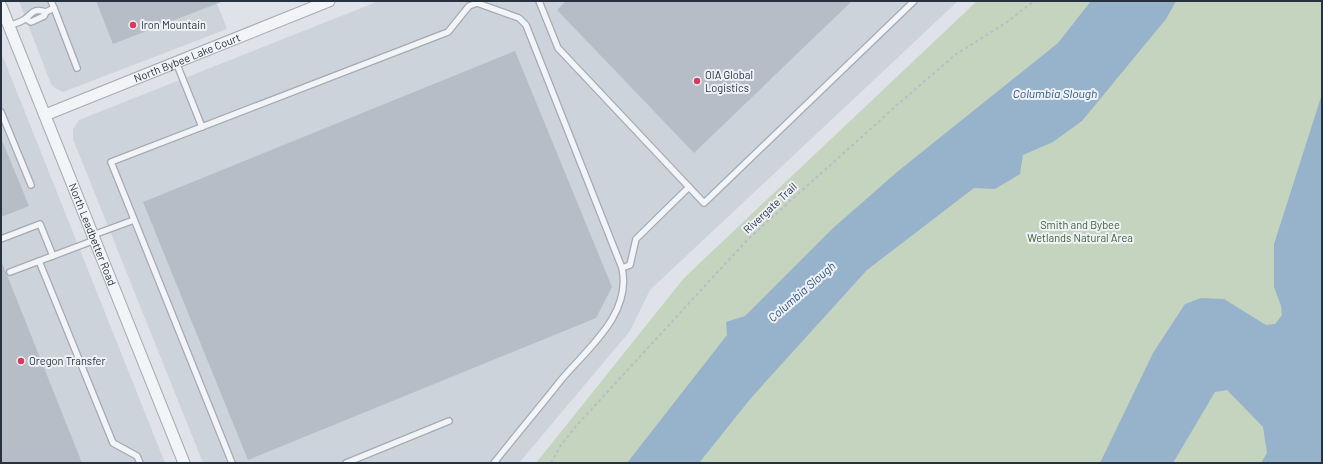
<svg xmlns="http://www.w3.org/2000/svg" width="1323" height="464" font-family="Barlow,sans-serif">
<style>
.built{fill:#cdd3db}
.green{fill:#c5d4bf}
.water{fill:#97b3cc}
.building{fill:#b6bdc6}
.lines{fill:none;stroke-linecap:round;stroke-linejoin:round}
.service-casing{stroke:#a4aab3;stroke-width:8}
.minor-casing{stroke:#a4aab3;stroke-width:13}
.path{stroke:#b9bec4;stroke-width:2;stroke-dasharray:3 3;stroke-linecap:butt}
.service{stroke:#f2f4f7;stroke-width:5.5}
.minor{stroke:#f2f4f7;stroke-width:11}
.poi-dot{fill:#d63b5b;stroke:#eef2f7;stroke-width:1.5}
.labels{text-anchor:middle;stroke-width:4;stroke-linejoin:round;paint-order:stroke}
.poi-label{font-size:11px;fill:#273241;stroke:#eef2f7;text-anchor:start}
.street-label{font-size:11px;fill:#273241;stroke:#eef2f7}
.park-label{font-size:11px;fill:#3d5e33;stroke:#eef2f7}
.water-label{font-size:12px;font-style:italic;fill:#2e5378;stroke:#eef2f7}
</style>
<rect width="100%" height="100%" fill="#dfe3e9"/>
<g class="built">
<path d="M19,1H216L227,29L63,92L55,88L51,84Z"/>
<path d="M379,1H958L650,290L630,331L519,463H203L73,139V129L79,120Z"/>
<path d="M1,52L165,463H1Z"/>
</g>
<path class="green" d="M977,1H1322V463H536L684,278Z"/>
<g class="water">
<path d="M1091,1H1176L1166,19L1082,121L1053,142L1023,155L1020,174L995,189L974,188L867,270L751,398L699,463H627L727,335L726,322L745,316L832,229L897,172L1058,43Z"/>
<path d="M1322,94V463H1261L1267,453L1263,427L1227,390L1215,392L1173,463H1100L1153,353L1185,304L1201,298L1224,299L1266,325L1275,324L1282,315L1281,306L1274,287V244Z"/>
</g>
<g class="building">
<path d="M96,1H221V2L113,44Z"/>
<path d="M566,1H852L694,153L557,10Z"/>
<path d="M515,51L612,287L596,318L248,460L143,202Z"/>
<path d="M1,138L29,206L1,217Z"/>
<path d="M1,260L82,463H1Z"/>
</g>
<g class="lines">
<defs>
<g id="service">
<path d="M539,1L558,48L704,203L914,1"/>
<path d="M54,8L77,68"/>
<path d="M46,12L54,8L51,1"/>
<path d="M9,26C14,24 21,22 25,19C33,13 33,8 46,12L44,16L31,22L26,19"/>
<path d="M176,62L202,127"/>
<path d="M1,112L31,185"/>
<path d="M93,235L134,220"/>
<path d="M1,239L40,224L53,256"/>
<path d="M39,261L113,443L137,456L140,463"/>
<path d="M622,268L630,265L636,239L689,187"/>
<path d="M10,272L95,240"/>
<path d="M232,463L111,162L448,32L469,6L477,3L519,18L526,25L622,268C632,314 588,348 561,380C539,408 516,435 494,463"/>
<path d="M346,463L449,421"/>
</g>
<g id="minor">
<path id="s1" d="M1,6L184,463"/>
<path id="s2" d="M45,115L329,1"/>
</g>
</defs>
<use href="#service" class="service-casing"/>
<use href="#minor" class="minor-casing"/>
<path class="path" d="M551,463L561,445L577,425L748,239L897,105L955,55L1007,22L1034,1"/>
<use href="#service" class="service"/>
<use href="#minor" class="minor"/>
</g>
<g class="poi-dot">
<circle cx="133" cy="25" r="4"/>
<circle cx="697" cy="81" r="4"/>
<circle cx="21" cy="361" r="4"/>
</g>
<g class="labels">
<g class="poi-label">
<text x="141" y="29">Iron Mountain</text>
<text x="705" y="79">OIA Global<tspan x="705" dy="13">Logistics</tspan></text>
<text x="29" y="365">Oregon Transfer</text>
</g>
<g class="street-label">
<text dy="4" stroke="none"><textPath href="#s2" startOffset="153">North Bybee Lake Court</textPath></text>
<text transform="translate(770 208) rotate(-43)" y="4">Rivergate Trail</text>
<text dy="4" stroke="none"><textPath href="#s1" startOffset="246">North Leadbetter Road</textPath></text>
</g>
<g class="park-label">
<text x="1080" y="229">Smith and Bybee<tspan x="1080" dy="13">Wetlands Natural Area</tspan></text>
</g>
<g class="water-label">
<text x="1055" y="98">Columbia Slough</text>
<text transform="translate(802 292) rotate(-41)" y="4">Columbia Slough</text>
</g>
</g>
<rect width="1323" height="464" fill="none" stroke="#273241" stroke-width="4"/>
</svg>
